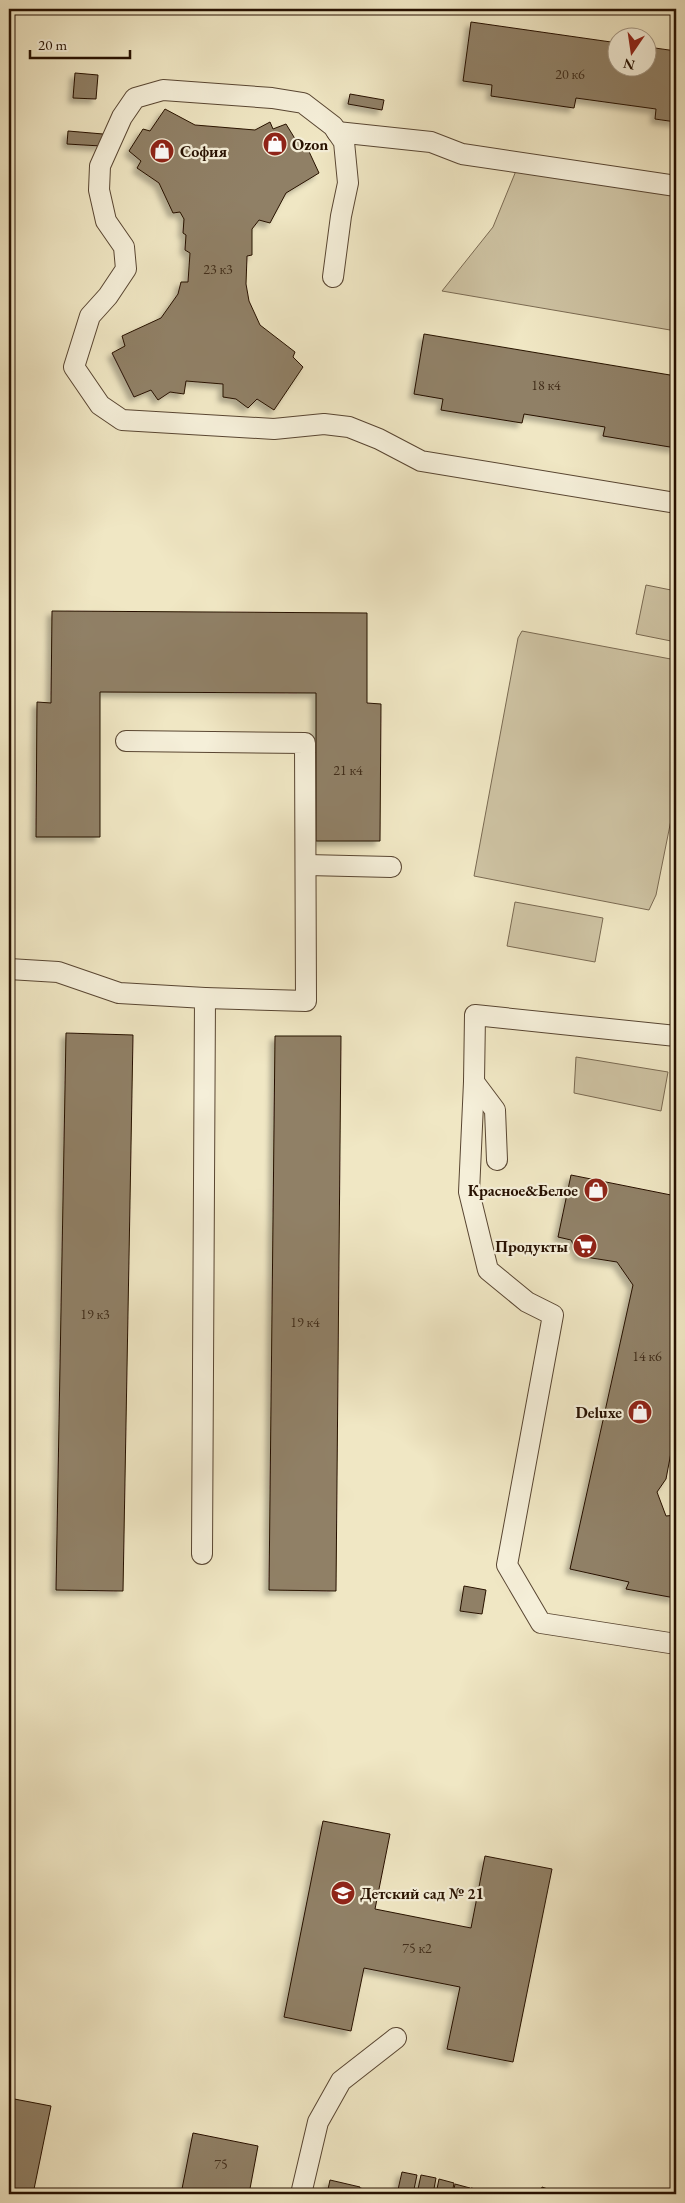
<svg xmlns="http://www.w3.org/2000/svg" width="685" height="2203" font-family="'EB Garamond',serif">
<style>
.green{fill:#cec3a3;stroke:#7a6a52}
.building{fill:#908066;stroke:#271101;filter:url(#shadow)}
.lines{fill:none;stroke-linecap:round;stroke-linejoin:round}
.lane-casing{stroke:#594632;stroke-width:22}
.lane{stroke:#f5efd9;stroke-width:20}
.labels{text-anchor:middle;stroke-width:4.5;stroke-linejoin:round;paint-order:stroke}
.number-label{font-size:14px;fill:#412d1a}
.poi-label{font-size:16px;font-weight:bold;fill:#271101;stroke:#f5efd9;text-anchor:start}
</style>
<defs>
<filter id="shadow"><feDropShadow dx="-4.5" dy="4.5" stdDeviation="2.5" flood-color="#0004"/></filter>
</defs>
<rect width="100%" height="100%" fill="#f0e7c4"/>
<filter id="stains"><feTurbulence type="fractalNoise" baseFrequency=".004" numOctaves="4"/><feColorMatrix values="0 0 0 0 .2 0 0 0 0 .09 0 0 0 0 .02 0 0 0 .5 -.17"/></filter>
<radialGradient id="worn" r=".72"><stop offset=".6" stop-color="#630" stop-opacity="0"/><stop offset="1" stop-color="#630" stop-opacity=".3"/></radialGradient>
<g class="green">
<path d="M520,161L676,185V331L442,291L493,227Z"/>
<path d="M646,585L676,591V642L636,634Z"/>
<path d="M522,631L676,660V795L656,895L649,910L474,876L518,638Z"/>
<path d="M515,902L603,918L595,962L507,946Z"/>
<path d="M576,1057L668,1072L661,1111L574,1093Z"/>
</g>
<g class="building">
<path d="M471,22L618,43V68H648V47L676,51V122L655,119L656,109L576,98L574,108L491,96L492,85L463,81Z"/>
<path d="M75,73L98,75L96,99L73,98Z"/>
<path d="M350,94L384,100L382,110L348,104Z"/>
<path d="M165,109L195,125L255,130L270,122L273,129L286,124L297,142L305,143L319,173L286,193L270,223L259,220L252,229V255L247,256L246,284L249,301L260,325L295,352L293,357L303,367L274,410L257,399L248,408L236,399L223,397V384L186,381L184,394L170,392L158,400L151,390L134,397L112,353L125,346L122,336L161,318L178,294L181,282H188L190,253L185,250L186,235L183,233L184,219L180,212L173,213L159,183L137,168L141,161L129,151L143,129L150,131Z"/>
<path d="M68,131L103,134L101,146L67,144Z"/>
<path d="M424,334L676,376V448L603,436L605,427L524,414L522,423L441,410L443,399L414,394Z"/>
<path d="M52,611L367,613V703L381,704L380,841H316V693L100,692V837H36L37,702L51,703Z"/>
<path d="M66,1033L133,1035L123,1591L56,1590Z"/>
<path d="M275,1036H341L336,1591L269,1590Z"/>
<path d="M571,1175L676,1196V1426L666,1479L657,1492L666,1516L676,1515L675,1598L626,1589L629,1582L570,1569L633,1285L617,1262L579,1256L571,1240L558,1237Z"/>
<path d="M464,1586L486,1590L482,1614L460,1611Z"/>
<path d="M323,1821L390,1834L375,1909L471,1928L485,1856L552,1869L513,2062L447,2049L460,1987L364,1968L351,2031L284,2017Z"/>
<path d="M9,2098L51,2106L33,2194H9Z"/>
<path d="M193,2133L258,2146L249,2194H181Z"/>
<path d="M402,2172L417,2175L413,2194H397Z"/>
<path d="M421,2175L436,2178L433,2194H417Z"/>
<path d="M439,2179L454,2183L452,2194H436Z"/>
<path d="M330,2180L360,2187L358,2194H327Z"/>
<path d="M455,2184L470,2188L469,2194H453Z"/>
<path d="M542,2187L556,2192V2194H540Z"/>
<path d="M360,2188L387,2194H359Z"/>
<path d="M471,2188L486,2191V2194H470Z"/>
</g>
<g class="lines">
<defs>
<g id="lane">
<path d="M337,132L431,142L462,154L676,186"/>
<path d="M333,277L341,216L348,183L344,142L333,126L303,103L272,98L163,90L135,98L122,117L100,166L99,190L106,221L124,247L126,269L108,296L90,316L74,367L100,405L122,420L274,429L324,424L349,427L379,439L421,461L676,503"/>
<path d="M126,741L305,743L306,1001L205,998"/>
<path d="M307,865L391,867"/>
<path d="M9,969L58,972L119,993L205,998L202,1554"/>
<path d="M676,1036L475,1015L474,1082L469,1192L488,1270L527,1302L553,1315L507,1565L541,1623L676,1644"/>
<path d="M474,1082L495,1110L497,1160"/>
<path d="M301,2194L318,2122L341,2081L396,2038"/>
</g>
</defs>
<use href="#lane" class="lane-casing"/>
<use href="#lane" class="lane"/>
</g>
<defs>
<symbol id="shop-disc" viewBox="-11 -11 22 22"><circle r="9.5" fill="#8f2418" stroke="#f5efd9"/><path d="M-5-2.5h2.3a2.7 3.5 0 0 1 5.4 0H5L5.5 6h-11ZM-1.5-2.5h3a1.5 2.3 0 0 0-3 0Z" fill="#fff"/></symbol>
<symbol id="supermarket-disc" viewBox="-11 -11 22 22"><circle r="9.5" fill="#8f2418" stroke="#f5efd9"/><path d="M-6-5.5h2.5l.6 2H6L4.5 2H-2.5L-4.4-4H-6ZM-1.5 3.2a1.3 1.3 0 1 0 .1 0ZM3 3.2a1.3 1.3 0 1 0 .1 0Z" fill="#fff"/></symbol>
<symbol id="school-disc" viewBox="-11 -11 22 22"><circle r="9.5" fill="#8f2418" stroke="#f5efd9"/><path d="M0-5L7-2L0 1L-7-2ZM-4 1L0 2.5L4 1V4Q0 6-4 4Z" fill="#fff"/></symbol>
</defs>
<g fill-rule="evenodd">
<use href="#shop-disc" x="261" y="130" width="28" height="28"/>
<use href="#shop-disc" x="148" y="137" width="28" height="28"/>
<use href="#shop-disc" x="582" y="1176" width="28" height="28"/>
<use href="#supermarket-disc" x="571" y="1232" width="28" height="28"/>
<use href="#shop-disc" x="626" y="1398" width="28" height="28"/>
<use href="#school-disc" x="329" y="1879" width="28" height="28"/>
</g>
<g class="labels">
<g class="number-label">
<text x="570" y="79">20 к6</text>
<text x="218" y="274">23 к3</text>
<text x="546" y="390">18 к4</text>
<text x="348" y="775">21 к4</text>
<text x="95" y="1319">19 к3</text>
<text x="305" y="1327">19 к4</text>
<text x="647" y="1361">14 к6</text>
<text x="417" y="1953">75 к2</text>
<text x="221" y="2169">75</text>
</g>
<g class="poi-label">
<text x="292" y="150">Ozon</text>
<text x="180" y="157">София</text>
<text x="578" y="1196" text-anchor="end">Красное&amp;Белое</text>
<text x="568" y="1252" text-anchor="end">Продукты</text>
<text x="622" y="1418" text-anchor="end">Deluxe</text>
<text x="360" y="1899">Детский сад № 21</text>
</g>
</g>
<rect width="685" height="2203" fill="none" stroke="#f0e7c4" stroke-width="30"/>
<rect x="10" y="10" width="665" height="2183" fill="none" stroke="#271101" stroke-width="2.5"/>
<rect x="15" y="15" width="655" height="2173" fill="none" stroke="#271101"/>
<g transform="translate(632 52) rotate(193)"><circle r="24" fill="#f5efd9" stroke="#a39683"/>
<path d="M0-4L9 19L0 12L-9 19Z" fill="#8f2418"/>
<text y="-8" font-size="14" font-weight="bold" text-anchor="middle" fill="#271101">N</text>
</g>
<path d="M30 50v8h100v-8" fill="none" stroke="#271101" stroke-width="2.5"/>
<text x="38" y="50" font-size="15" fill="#271101" stroke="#f5efd9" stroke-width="4" paint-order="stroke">20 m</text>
<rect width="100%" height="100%" filter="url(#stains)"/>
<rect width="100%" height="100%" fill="url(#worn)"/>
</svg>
